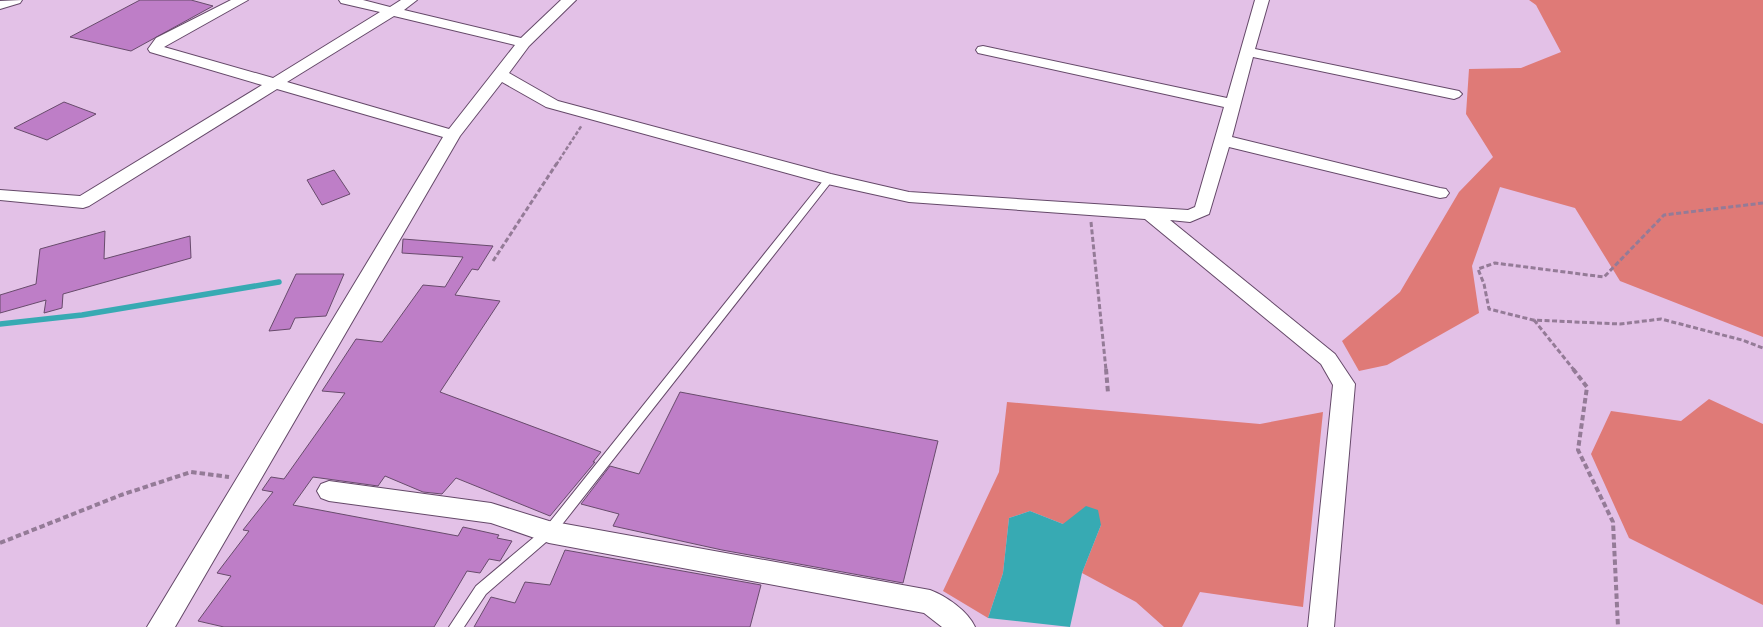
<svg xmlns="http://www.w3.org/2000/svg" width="1763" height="627" font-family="'PT Sans Narrow',sans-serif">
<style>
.forest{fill:#df7a77}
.water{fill:#37aab3}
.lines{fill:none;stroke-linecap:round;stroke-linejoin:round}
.stream{stroke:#37aab3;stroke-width:5.5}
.building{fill:#be7ec7;stroke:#684b6c}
.service-casing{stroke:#654969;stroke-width:2}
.minor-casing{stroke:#654969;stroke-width:2}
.path-far2{stroke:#947b97;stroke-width:2.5;stroke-dasharray:4 2;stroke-linecap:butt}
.path-far1{stroke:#947b97;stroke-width:3;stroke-dasharray:5 2.5;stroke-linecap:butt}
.path{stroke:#947b97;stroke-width:4;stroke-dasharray:5.5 3;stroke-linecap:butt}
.service{fill:#fff;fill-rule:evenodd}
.minor{fill:#fff;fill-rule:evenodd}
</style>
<rect width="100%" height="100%" fill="#e3c1e7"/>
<g class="forest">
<path d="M1529,0H1763V337L1620,281L1575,208L1500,187L1472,266L1479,313L1387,365L1359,371L1342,341L1400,292L1459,192L1493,157L1466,114L1469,69L1521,68L1561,52L1536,5Z"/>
<path d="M1709,399L1763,424V605L1629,538L1591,454L1611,411L1681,421Z"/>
<path d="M1007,402L1260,424L1323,412L1303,607L1200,592L1182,627H1164L1136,602L1082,573L1101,525L1063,524L1030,511L1009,518L1003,573L988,618L943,591L999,472Z"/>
</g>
<path class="water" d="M1086,506L1098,510L1101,525L1082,573L1070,627L988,618L1003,573L1009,518L1030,511L1063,524Z"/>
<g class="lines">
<path class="stream" d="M0,324L82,315L279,282"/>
</g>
<g class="building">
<path d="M140,0H191L213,6L131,51L70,37Z"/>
<path d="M64,102L96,114L47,140L14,128Z"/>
<path d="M334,170L350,194L322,205L307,180Z"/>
<path d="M105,231L104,259L190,236L191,258L63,294L62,308L44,313L46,300L0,313V295L36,284L40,249Z"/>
<path d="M403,239L493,246L478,270L472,269L455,295L500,301L440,392L601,452L593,462H595L550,516L456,478L442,494L423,492L385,476L378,486L313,477L293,505L458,536L463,527L499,535L497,538L512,541L500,561L489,559L480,573L467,571L434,627H224L198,621L231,576L217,573L249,531L243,530L273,492L262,490L271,477L284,479L345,393L322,391L356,339L382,342L423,285L445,287L463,257L402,253Z"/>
<path d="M296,274H344L326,316L295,318L290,329L269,331Z"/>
<path d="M680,392L938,441L903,583L722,550L613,526L619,514L581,504L610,466L639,474Z"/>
<path d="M565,550L761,585L750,627H474L491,597L515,603L525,582L550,585Z"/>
</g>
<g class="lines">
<defs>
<path id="service" d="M829,176L833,179L832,181L553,536L486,594L464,627H449L476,586L545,528L826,177Z"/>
<g id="minor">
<path d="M22,0L20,3L0,9V1Z"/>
<path d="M231,0H248L164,47L273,78L380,12L341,3L339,0H363L390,7L401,0H417L404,10L521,38L561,0H576L529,46L509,73L558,101L831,174L909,192L1188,210L1195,207L1224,107L978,53L976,50L978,47L983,46L1227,98L1255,0H1269L1255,49L1459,91L1462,94L1459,97L1454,99L1253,57L1232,137L1440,188L1446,189L1449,193L1446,197L1440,198L1229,147L1209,214L1190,222L1170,220L1335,354L1355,384L1334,627H1308L1333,385L1321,364L1145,219L909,202L823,183L546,107L502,82L460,136L175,627H147L443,137L277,89L89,206L83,208L0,200V190L80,196L262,85L150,52L148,49L156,38ZM394,16L515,45L449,129L287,82Z"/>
<path d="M329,481L491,503L549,521L930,590C946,596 968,611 975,627H942L924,613L549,543L491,523L329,501L321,498L317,491L321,484Z"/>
</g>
</defs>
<use href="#service" class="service-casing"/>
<use href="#minor" class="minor-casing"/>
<path class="path-far2" d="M556,165L582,125"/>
<g class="path-far1">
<path d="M1763,203L1664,215L1604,277L1495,263L1478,269L1484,284L1489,309L1533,320L1620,324L1661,319L1742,340L1763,348"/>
<path d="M1091,222L1106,370"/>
<path d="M493,261L557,163"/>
<path d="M1534,320L1574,370"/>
</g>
<g class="path">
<path d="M1106,369L1108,393"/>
<path d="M1573,369L1587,387L1578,450L1613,522L1618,627"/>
<path d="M0,543L121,495L191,472L229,477"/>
</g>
<use href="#service" class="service"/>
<use href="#minor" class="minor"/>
</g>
</svg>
